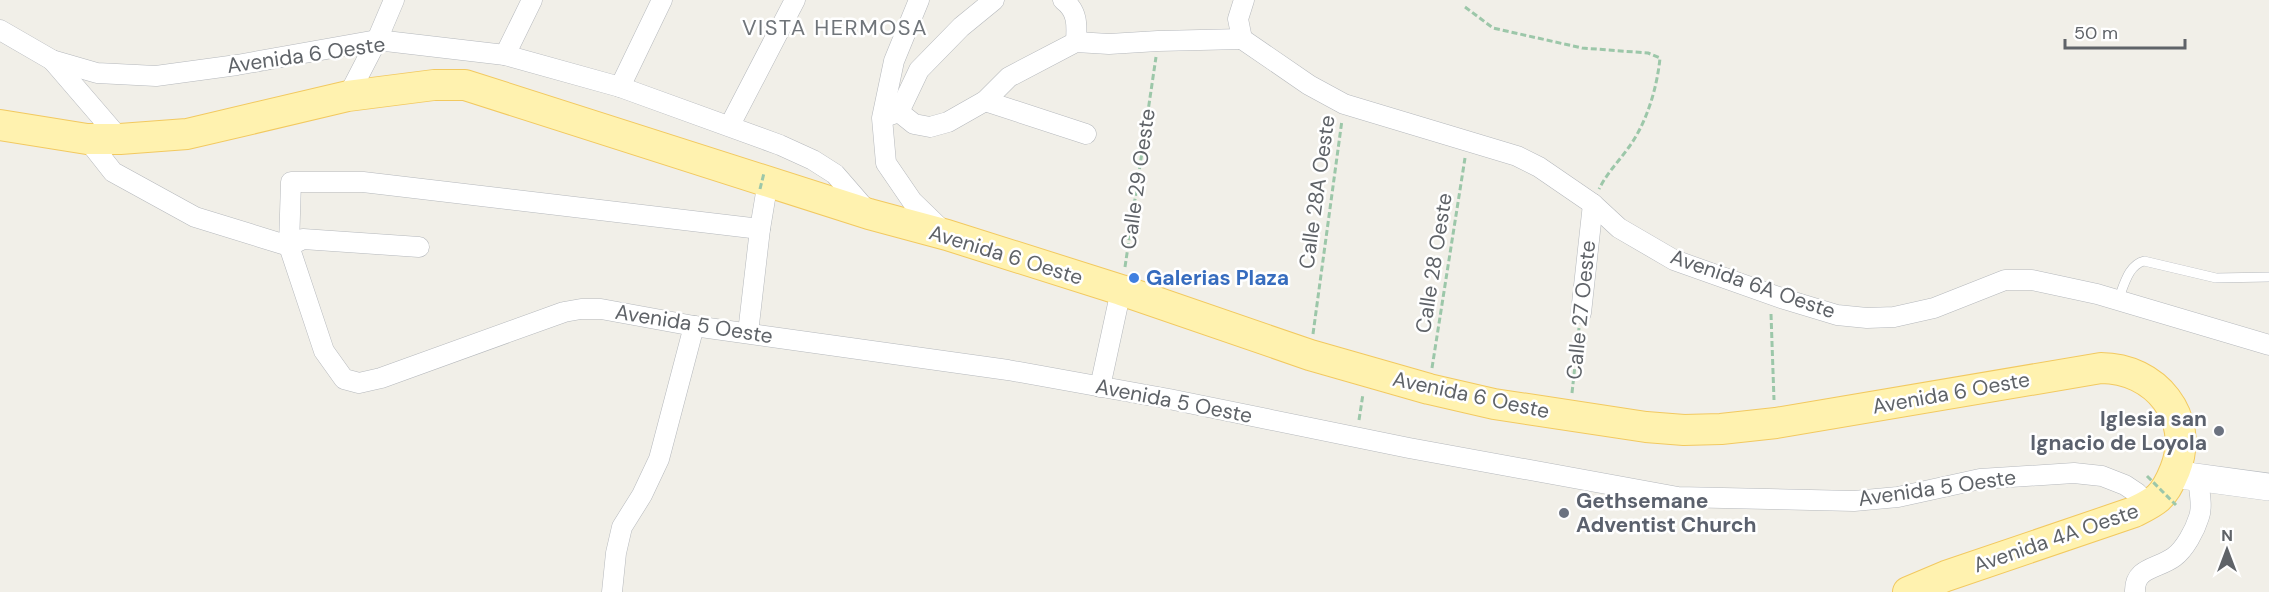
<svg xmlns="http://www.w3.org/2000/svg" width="2269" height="592" font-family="'DM Sans',sans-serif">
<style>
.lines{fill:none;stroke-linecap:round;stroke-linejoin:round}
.lane-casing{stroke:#b5b8bc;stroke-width:10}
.street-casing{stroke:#b5b8bc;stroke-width:21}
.secondary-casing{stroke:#b6babf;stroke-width:28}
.primary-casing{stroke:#f2c960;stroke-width:32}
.path{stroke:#9cc7a9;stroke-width:3;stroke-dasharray:6 3;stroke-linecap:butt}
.lane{stroke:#fff;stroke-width:9}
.street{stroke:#fff;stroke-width:20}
.secondary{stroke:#fff;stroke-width:27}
.primary{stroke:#fff2af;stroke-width:30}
.path-bridge{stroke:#9cc7a9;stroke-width:3;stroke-dasharray:6 3;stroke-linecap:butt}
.shop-dot{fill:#3f7fe0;stroke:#fff;stroke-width:2}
.worship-dot{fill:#6b7280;stroke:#fff;stroke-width:2}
.labels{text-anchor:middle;stroke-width:5;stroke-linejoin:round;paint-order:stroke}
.street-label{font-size:21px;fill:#5f6368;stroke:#fff}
.shop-label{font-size:21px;font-weight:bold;fill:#366cbe;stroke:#fff;text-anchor:start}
.worship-label{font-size:21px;font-weight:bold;fill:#5b616d;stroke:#fff;text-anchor:end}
.neighbourhood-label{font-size:22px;letter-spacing:1.5px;fill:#70757a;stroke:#fff}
</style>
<rect width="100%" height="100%" fill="#f1efe8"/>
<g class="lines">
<defs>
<path id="lane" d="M2118,300C2124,286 2128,265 2144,261L2216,278L2269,277"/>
<g id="street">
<path d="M919,0L894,61L882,118L886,163L912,201L943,231"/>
<path d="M1063,0C1078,11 1077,25 1076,42"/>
<path d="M0,30L52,60L97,73L156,76L237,65L377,40L505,55L620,87L780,145L813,160L835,174L868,212"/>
<path d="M1242,39L1309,85L1344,104L1517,156L1539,167L1593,204L1619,228L1674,260L1784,299L1837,315L1867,318L1894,317L1934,308L2005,280H2032L2097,294L2269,345"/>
<path d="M1242,39L1238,19L1244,0"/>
<path d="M505,55L532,0"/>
<path d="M52,60L120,139"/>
<path d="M620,87L662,0"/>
<path d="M348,96L377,40L394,0"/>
<path d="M985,101L1086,134"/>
<path d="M899,112L914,124L930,127L948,122L985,101L1009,77L1076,42L1109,44L1158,41L1242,39"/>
<path d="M887,116L899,112L919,70L961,27L994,0"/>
<path d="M730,125L795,0"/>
<path d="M87,139L113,172L195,217L289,246L303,239L419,247"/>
<path d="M760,229L363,182H291L289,246L324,351L344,379L359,383L381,378L564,312L581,309H601L694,326L1008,370L1169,399L1409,448L1678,497L1854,501L1898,497L1980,479L2074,473L2102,476L2125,485L2137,493L2148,505"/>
<path d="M1581,313L1593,204"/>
<path d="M748,333L760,229L768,181"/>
<path d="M1100,387L1121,290"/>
<path d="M612,592L616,553L622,527L642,495L659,459L694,326"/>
<path d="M2135,592C2134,567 2158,569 2174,557C2185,549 2195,530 2199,517C2203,506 2199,490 2198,479"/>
</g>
<path id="secondary" d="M2173,474L2269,487"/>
<path id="primary" d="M0,125L87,139H120L187,134L348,96L434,85H465L869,214L947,235L1121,290L1310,355L1429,389L1494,404L1646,427L1684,430L1721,429L1776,423L2101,368C2155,368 2196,417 2175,470C2171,480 2166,491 2158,498C2151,504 2142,508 2134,512L1946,576L1908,592"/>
</defs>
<use href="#lane" class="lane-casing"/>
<use href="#street" class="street-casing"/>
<use href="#secondary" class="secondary-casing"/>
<use href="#primary" class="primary-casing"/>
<g class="path">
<path d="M1465,7L1493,28L1582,48L1648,53L1660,58C1657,88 1647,122 1629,147C1619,161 1607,173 1599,189"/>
<path d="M1125,267L1156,57"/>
<path d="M1771,314L1774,400"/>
<path d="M1313,334L1342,120"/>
<path d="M1432,368L1465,158"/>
<path d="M1572,393L1579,328"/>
<path d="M1359,420L1363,394"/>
</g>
<use href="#lane" class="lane"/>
<use href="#street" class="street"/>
<use href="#secondary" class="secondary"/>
<use href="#primary" class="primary"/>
<g class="path-bridge">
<path d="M760,189L764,173"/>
<path d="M2147,476L2176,505"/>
</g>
</g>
<circle class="shop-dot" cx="1134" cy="278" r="6"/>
<g class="worship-dot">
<circle cx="2219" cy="431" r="6"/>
<circle cx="1564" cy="513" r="6"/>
</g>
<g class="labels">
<g class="street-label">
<text transform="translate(306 55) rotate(-8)" y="7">Avenida 6 Oeste</text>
<text transform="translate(1138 179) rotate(-82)" y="7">Calle 29 Oeste</text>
<text transform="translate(1317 192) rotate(-82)" y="7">Calle 28A Oeste</text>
<text transform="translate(1006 255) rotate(17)" y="7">Avenida 6 Oeste</text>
<text transform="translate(1434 263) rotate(-81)" y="7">Calle 28 Oeste</text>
<text transform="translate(1753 284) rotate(19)" y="7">Avenida 6A Oeste</text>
<text transform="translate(1581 310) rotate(-84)" y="7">Calle 27 Oeste</text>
<text transform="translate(694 324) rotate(9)" y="7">Avenida 5 Oeste</text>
<text transform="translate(1951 393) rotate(-10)" y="7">Avenida 6 Oeste</text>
<text transform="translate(1471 395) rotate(12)" y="7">Avenida 6 Oeste</text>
<text transform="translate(1174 401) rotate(11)" y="7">Avenida 5 Oeste</text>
<text transform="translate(1937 488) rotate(-8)" y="7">Avenida 5 Oeste</text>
<text transform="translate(2056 538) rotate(-19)" y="7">Avenida 4A Oeste</text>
</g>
<g class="shop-label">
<text x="1146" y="285">Galerias Plaza</text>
</g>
<g class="worship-label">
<text x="2207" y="426">Iglesia san<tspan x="2207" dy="24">Ignacio de Loyola</tspan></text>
<text x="1576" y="508" text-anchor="start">Gethsemane<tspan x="1576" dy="24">Adventist Church</tspan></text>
</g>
<g class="neighbourhood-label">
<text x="835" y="35">VISTA HERMOSA</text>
</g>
</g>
<g transform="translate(2227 550)" stroke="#ffffff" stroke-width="4.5" paint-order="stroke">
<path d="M0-4.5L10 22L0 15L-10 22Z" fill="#5f6368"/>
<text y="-9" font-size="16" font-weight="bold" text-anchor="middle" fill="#5f6368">N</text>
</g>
<path d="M2065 39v9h120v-9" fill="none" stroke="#5f6368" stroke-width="3"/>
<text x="2074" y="39" font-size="18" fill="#5f6368" stroke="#ffffff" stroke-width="4.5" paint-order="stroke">50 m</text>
</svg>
